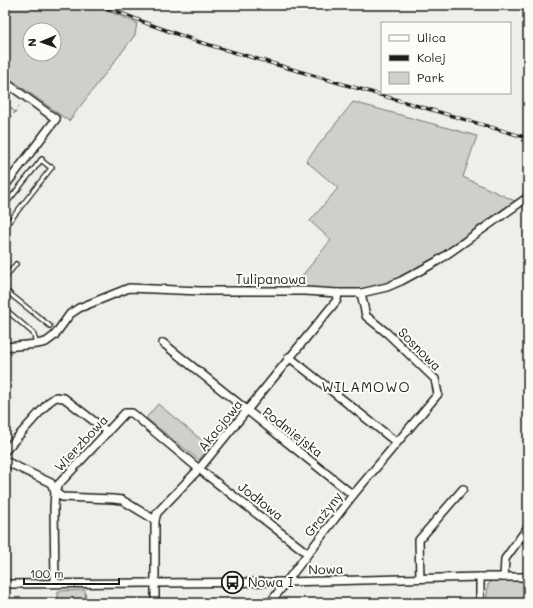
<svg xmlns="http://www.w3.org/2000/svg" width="533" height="608" font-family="Mali,sans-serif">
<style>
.green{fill:#d0cfcc;stroke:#767674;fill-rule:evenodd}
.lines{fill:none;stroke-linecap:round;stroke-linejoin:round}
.service-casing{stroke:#1c1c1c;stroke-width:6}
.minor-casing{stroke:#1c1c1c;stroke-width:10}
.path{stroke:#1c1c1c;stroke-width:1;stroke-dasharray:4 3;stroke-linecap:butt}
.service{stroke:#fdfcf7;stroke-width:3.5}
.minor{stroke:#fdfcf7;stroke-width:7}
.rail-casing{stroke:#1c1c1c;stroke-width:3.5}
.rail{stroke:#fdfcf7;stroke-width:2;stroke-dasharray:6;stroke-linecap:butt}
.labels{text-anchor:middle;stroke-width:4;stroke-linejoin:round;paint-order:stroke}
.street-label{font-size:13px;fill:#1c1c1c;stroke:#fdfcf7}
.poi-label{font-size:13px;fill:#1c1c1c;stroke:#fdfcf7;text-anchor:start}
.neighbourhood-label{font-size:14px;letter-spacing:1px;fill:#1c1c1c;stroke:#fdfcf7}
</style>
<rect width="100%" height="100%" fill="#f0eeea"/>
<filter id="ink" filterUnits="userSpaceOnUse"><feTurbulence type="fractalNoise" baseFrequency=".025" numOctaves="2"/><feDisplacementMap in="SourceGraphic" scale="8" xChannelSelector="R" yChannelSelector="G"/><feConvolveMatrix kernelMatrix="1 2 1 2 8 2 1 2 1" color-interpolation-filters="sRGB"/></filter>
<g filter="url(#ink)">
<g class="green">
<path d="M5,5H93L137,23L135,35L69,121L5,75ZM30,30H54V54H30Z"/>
<path d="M353,102L477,136L463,177L517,202L449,249L419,267L389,283L357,292L293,287L331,240L310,221L338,188L306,161Z"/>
<path d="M158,404L210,447L199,460L146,418Z"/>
<path d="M528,580V603H486L488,584L493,581Z"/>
<path d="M85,590L86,603H81L80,600H58V591Z"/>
</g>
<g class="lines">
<defs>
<g id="service">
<path d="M41,160L51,168"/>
<path d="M5,205L42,159"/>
<path d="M5,227L52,167"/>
<path d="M5,278L16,264"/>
<path d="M5,290L50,326"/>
<path d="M5,309L33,333L37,344"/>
</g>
<g id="minor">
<path d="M5,82L56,119L5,186"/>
<path d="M163,343L353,495"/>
<path d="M5,347L37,344L46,342L54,336L70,314L79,308L129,288L201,291H305L338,293H361L387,287L401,281L436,262L528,197"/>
<path d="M289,357L396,442"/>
<path d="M5,451L49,402L56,397L64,398L108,432"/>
<path d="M5,461L51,483L55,492L62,497L113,499L122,500L155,520"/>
<path d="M480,577V603"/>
<path d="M504,577L505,559L528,527"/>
<path d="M420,578L419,540L463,489"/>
<path d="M55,583L54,508L55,492L58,485L125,413H132L199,469L307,553"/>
<path d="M5,584L286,582L480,577H528"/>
<path d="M155,603V520L157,513L199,469L337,300L338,293"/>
<path d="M270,603L353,495L438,394L435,379L387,333L366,316L361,293"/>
</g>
</defs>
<use href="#service" class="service-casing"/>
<use href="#minor" class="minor-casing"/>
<g class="path">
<path d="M5,104L14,111"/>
<path d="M5,125L22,103"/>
</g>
<use href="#service" class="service"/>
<use href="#minor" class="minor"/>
<defs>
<path id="rail" d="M100,5L146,23L199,42L528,138"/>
</defs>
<use href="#rail" class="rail-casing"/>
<use href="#rail" class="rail"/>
</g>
</g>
<defs>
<symbol id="bus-ring" viewBox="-11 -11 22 22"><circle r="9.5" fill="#fdfcf7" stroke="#1c1c1c" stroke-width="1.5"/><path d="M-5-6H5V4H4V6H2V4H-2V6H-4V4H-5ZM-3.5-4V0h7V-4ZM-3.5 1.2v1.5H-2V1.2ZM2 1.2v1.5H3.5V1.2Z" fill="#1c1c1c"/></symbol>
</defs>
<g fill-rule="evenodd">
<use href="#bus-ring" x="220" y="570" width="25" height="25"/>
</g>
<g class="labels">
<g class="street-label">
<text x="271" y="284">Tulipanowa</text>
<text transform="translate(420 349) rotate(45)" y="5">Sosnowa</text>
<text transform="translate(220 425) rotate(-51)" y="5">Akacjowa</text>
<text transform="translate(293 432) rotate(38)" y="5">Podmiejska</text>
<text transform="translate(81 443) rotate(-47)" y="5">Wierzbowa</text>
<text transform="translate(261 501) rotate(38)" y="5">Jodłowa</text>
<text transform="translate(323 514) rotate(-52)" y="5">Grażyny</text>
<text transform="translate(326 569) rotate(-2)" y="5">Nowa</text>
</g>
<g class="poi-label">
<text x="248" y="587">Nowa I</text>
</g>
<g class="neighbourhood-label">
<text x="366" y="392">WILAMOWO</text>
</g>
</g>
<rect width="533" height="608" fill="none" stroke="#fdfcf7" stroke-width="20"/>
<rect x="10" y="10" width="513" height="588" fill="none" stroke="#1c1c1c" stroke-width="1.5" filter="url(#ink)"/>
<rect x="381" y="22" width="130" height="72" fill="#fdfcf7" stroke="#a3a29f"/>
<rect x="389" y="35" width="20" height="6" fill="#fdfcf7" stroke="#a3a29f"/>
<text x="417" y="42" font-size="12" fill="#1c1c1c">Ulica</text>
<rect x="389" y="55" width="20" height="6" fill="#1c1c1c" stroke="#a3a29f"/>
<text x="417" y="62" font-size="12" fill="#1c1c1c">Kolej</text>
<rect x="389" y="72" width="20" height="12" fill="#d0cfcc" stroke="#a3a29f"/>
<text x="417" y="82" font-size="12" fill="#1c1c1c">Park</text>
<g transform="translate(42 42) rotate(268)"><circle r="19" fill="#fdfcf7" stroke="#a3a29f"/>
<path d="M0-3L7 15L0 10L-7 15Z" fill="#1c1c1c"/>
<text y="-6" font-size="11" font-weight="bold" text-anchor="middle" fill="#1c1c1c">N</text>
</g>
<path d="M24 578v6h95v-6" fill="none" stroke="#1c1c1c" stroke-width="2"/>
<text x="30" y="578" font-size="12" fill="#1c1c1c" stroke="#fdfcf7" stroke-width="3" paint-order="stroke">100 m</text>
</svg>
